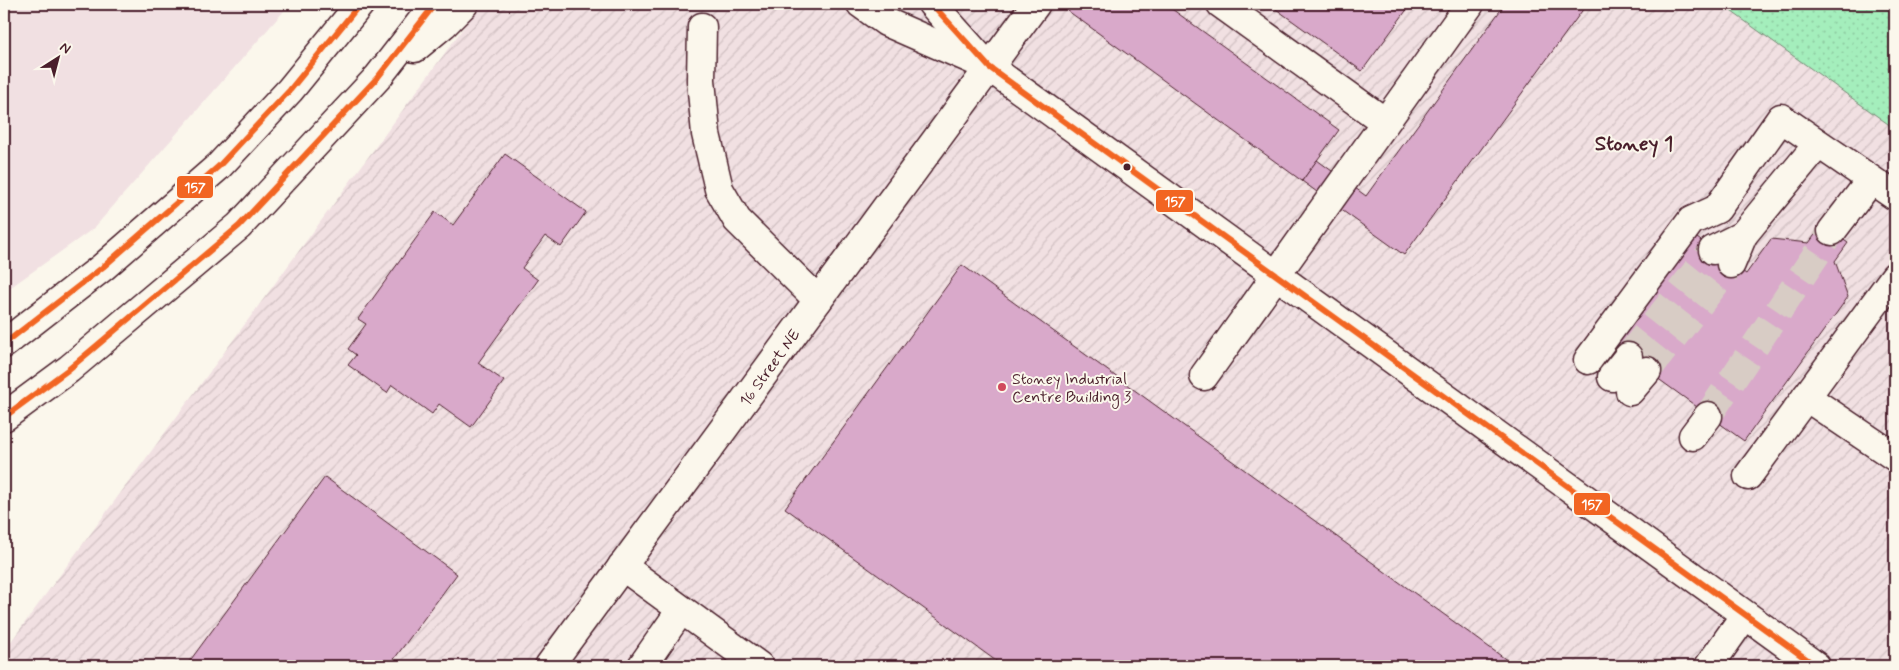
<svg xmlns="http://www.w3.org/2000/svg" width="1899" height="670" font-family="Mynerve,sans-serif">
<style>
.built{fill:#f1e0e2}
.industrial{fill:url(#industrial-furrows)}
.green{fill:url(#green-dots);stroke:#778674}
.building{fill:#d9a9ca;stroke:#4a1f2b}
.lines{fill:none;stroke-linecap:round;stroke-linejoin:round}
.minor-tunnel{stroke:#d8ccc5;stroke-width:28;stroke-dasharray:28 14;stroke-linecap:butt}
.minor-casing{stroke:#4a1f2b;stroke-width:31}
.minor{stroke:#fbf7ec;stroke-width:28}
.bus-1-casing{stroke:#fbf7ec;stroke-width:10}
.bus-1{stroke:#f26522;stroke-width:6}
.bus-dot{fill:#4a1f2b;stroke:#fbf7ec;stroke-width:2}
.poi-dot{fill:#d1495b;stroke:#fbf7ec;stroke-width:2}
.labels{text-anchor:middle;stroke-width:4;stroke-linejoin:round;paint-order:stroke}
.street-label{font-size:16px;fill:#4a1f2b;stroke:#fbf7ec}
.poi-label{font-size:16px;fill:#4a1f2b;stroke:#fbf7ec;text-anchor:start}
.district-label{font-size:21px;font-weight:bold;fill:#4a1f2b;stroke:#fbf7ec}
.line-badge{stroke:#fbf7ec;stroke-width:2}
.badge-label{font-size:14px;text-anchor:middle;font-weight:bold;fill:#fff}
</style>
<defs>
<pattern id="industrial-furrows" width="10" height="10" patternUnits="userSpaceOnUse" patternTransform="scale(1.25)"><rect width="10" height="10" fill="#f1e0e2"/><path d="M-1 1l2-2M0 10L10 0M9 11l2-2" fill="none" stroke="#d0c0c2"/></pattern>
<pattern id="green-dots" width="8" height="8" patternUnits="userSpaceOnUse" patternTransform="scale(1.25)"><rect width="8" height="8" fill="#a4eebc"/><path d="M2 2h.1M6 6h.1" fill="none" stroke="#8fcca2" stroke-width="1.8" stroke-linecap="round"/></pattern>
</defs>
<rect width="100%" height="100%" fill="#fbf7ec"/>
<filter id="ink" filterUnits="userSpaceOnUse"><feTurbulence type="fractalNoise" baseFrequency=".02" numOctaves="2"/><feDisplacementMap in="SourceGraphic" scale="10" xChannelSelector="R" yChannelSelector="G"/><feConvolveMatrix kernelMatrix="1 2 1 2 8 2 1 2 1" color-interpolation-filters="sRGB"/></filter>
<g filter="url(#ink)">
<path class="built" d="M4,4H290L94,228L4,292Z"/>
<path class="industrial" d="M481,4H1895V666H4V651Z"/>
<path class="green" d="M1721,4H1895V129Z"/>
<g class="building">
<path d="M1073,4H1165L1339,130L1302,181L1068,11Z"/>
<path d="M1269,4H1411L1362,71Z"/>
<path d="M1505,4H1587L1404,255L1336,206L1351,185L1366,196Z"/>
<path d="M505,154L586,212L561,247L545,236L522,268L538,280L478,363L504,381L471,427L439,404L432,414L392,385L387,393L348,365L356,355L348,349L366,324L358,319L435,212L453,225Z"/>
<path d="M1317,160L1351,185L1336,206L1302,181Z"/>
<path d="M1822,225L1848,243L1835,261L1848,297L1744,441L1613,346L1693,235L1746,274L1771,239L1809,243Z"/>
<path d="M962,265L1515,666H1003L785,508Z"/>
<path d="M325,477L457,574L389,666H186Z"/>
</g>
<g class="lines">
<g class="minor-tunnel">
<path d="M1628,357L1713,250"/>
<path d="M1647,371L1731,264"/>
<path d="M1708,416L1832,231"/>
</g>
<defs>
<g id="minor">
<path d="M861,4L886,22L989,67L1816,666"/>
<path d="M932,4L983,61"/>
<path d="M1221,4L1385,122"/>
<path d="M702,27L701,80L706,134L719,189L737,220L818,300"/>
<path d="M415,48L444,24L464,4"/>
<path d="M1832,231L1871,180"/>
<path d="M1713,250L1743,235"/>
<path d="M1731,264L1743,235L1818,144"/>
<path d="M4,344L103,267L219,166L290,90L360,4"/>
<path d="M1588,360L1691,221L1717,209L1781,118L1895,196"/>
<path d="M1204,376L1470,4"/>
<path d="M1612,377L1628,357"/>
<path d="M1630,391L1647,371"/>
<path d="M1806,397L1895,457"/>
<path d="M4,417L69,369L239,226L378,77L435,4"/>
<path d="M1693,436L1708,416"/>
<path d="M1748,476L1895,276"/>
<path d="M622,566L759,666"/>
<path d="M549,666L1036,4"/>
<path d="M642,666L681,610"/>
<path d="M1709,666L1745,615"/>
</g>
</defs>
<use href="#minor" class="minor-casing"/>
<use href="#minor" class="minor"/>
<defs>
<g id="bus-1">
<path d="M932,4L989,67L1816,666"/>
<path d="M4,344L103,267L219,166L290,90L360,4"/>
<path d="M4,417L69,369L239,226L378,77L435,4"/>
</g>
</defs>
<use href="#bus-1" class="bus-1-casing"/>
<use href="#bus-1" class="bus-1"/>
</g>
</g>
<circle class="bus-dot" cx="1127" cy="167" r="4.5"/>
<circle class="poi-dot" cx="1002" cy="387" r="5"/>
<g class="labels">
<g class="street-label">
<text transform="translate(769 367) rotate(-54)" y="6">16 Street NE</text>
</g>
<g class="poi-label">
<text x="1012" y="384">Stoney Industrial<tspan x="1012" dy="18">Centre Building 3</tspan></text>
</g>
<g class="district-label">
<text x="1634" y="150">Stoney 1</text>
</g>
</g>
<g class="line-badge">
<rect x="176" y="175" width="38" height="24" rx="5" fill="#f26522"/>
<rect x="1155" y="189" width="39" height="24" rx="5" fill="#f26522"/>
<rect x="1573" y="492" width="38" height="24" rx="5" fill="#f26522"/>
</g>
<g class="badge-label">
<text x="195" y="192">157</text>
<text x="1175" y="206">157</text>
<text x="1592" y="509">157</text>
</g>
<rect width="1899" height="670" fill="none" stroke="#fbf7ec" stroke-width="20"/>
<rect x="10" y="10" width="1879" height="650" fill="none" stroke="#4a1f2b" stroke-width="2" filter="url(#ink)"/>
<g transform="translate(58 58) rotate(36)" stroke="#fbf7ec" stroke-width="4" paint-order="stroke">
<path d="M0-4L9 19L0 12L-9 19Z" fill="#4a1f2b"/>
<text y="-8" font-size="14" font-weight="bold" text-anchor="middle" fill="#4a1f2b">N</text>
</g>
</svg>
